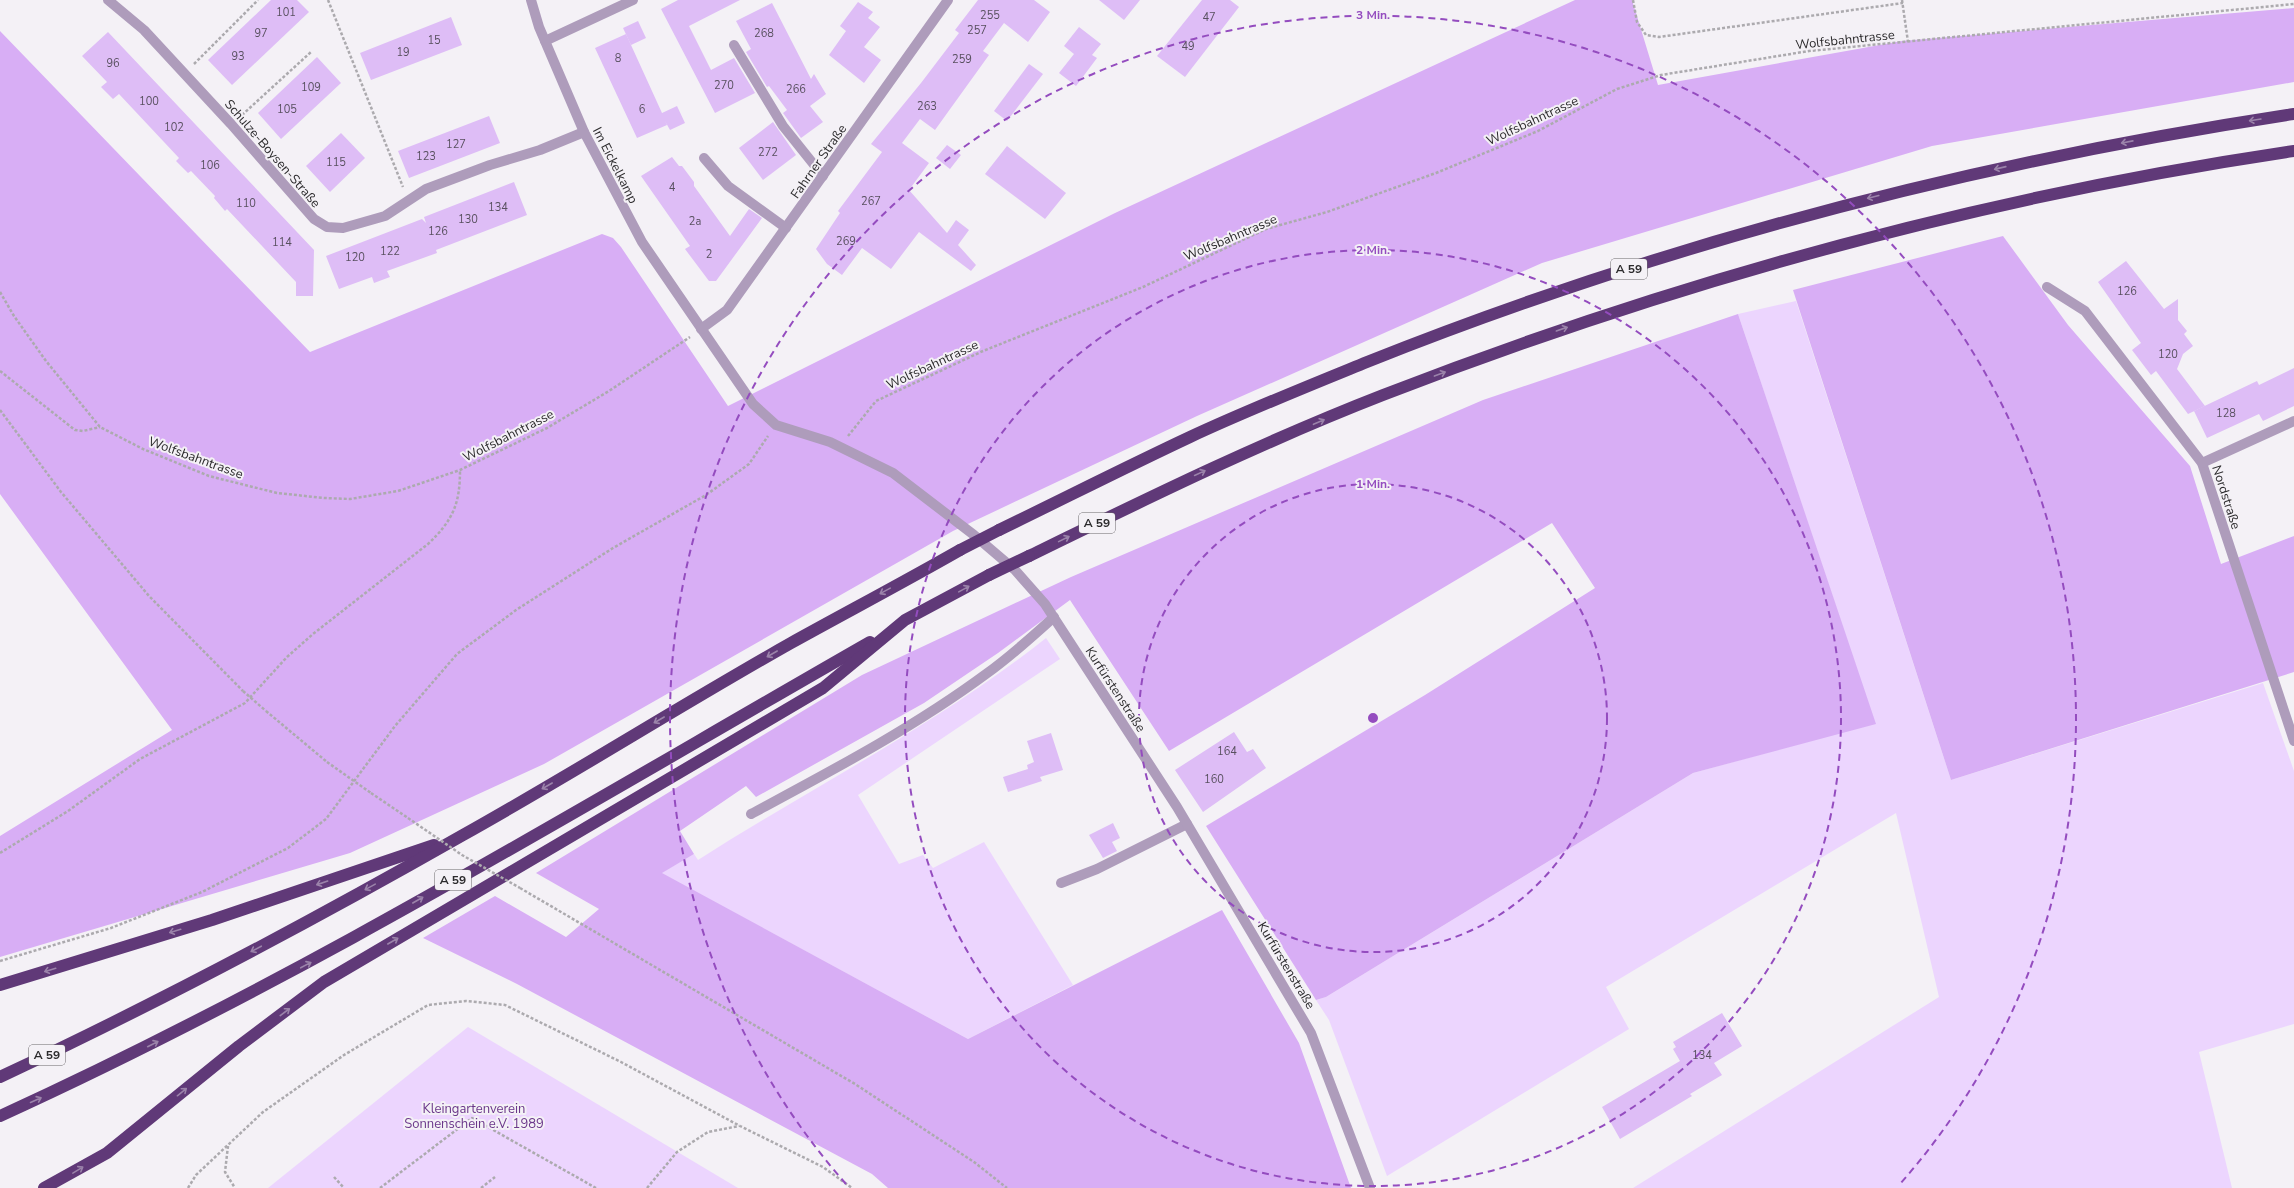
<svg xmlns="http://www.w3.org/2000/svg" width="2294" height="1188" font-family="'Nunito Sans',sans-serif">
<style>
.green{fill:#ecd5fe}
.forest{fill:#d8aef5}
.building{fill:#debdf6}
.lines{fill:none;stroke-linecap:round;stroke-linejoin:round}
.path{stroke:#acaaae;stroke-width:2.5;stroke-dasharray:3 2;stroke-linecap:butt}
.service{stroke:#ae9cbb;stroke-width:10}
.minor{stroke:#ae9cbb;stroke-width:10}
.tertiary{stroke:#ae9cbb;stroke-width:10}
.motorway{stroke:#603978;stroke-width:12}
.path-bridge{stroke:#acaaae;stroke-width:2.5;stroke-dasharray:3 2;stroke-linecap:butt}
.motorway-bridge{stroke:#603978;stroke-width:12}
.oneway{stroke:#9b83aa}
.ring{fill:none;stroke:#944cbf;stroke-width:2;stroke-dasharray:7 5}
.labels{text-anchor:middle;stroke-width:4;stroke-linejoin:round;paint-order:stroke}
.number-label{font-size:11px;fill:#58505f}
.shield{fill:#f4f1f6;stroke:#686669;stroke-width:1}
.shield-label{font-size:12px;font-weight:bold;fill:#2c2b2d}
.street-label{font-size:13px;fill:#2c2b2d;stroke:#f4f1f6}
.park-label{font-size:13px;fill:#6b378a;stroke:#f4f1f6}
.centre{fill:#944cbf;stroke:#f4f1f6;stroke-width:2}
.ring-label{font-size:12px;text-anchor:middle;font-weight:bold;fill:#944cbf;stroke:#f4f1f6;stroke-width:4;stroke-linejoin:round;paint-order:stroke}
</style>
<rect width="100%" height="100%" fill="#f4f1f6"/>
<g class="green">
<path d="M1796,301L1951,780L2263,683L2294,771V1024L2199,1052L2232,1188H1633L1939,997L1896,813L1606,987L1629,1029L1387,1176L1329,1020L1316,1000L1326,997L1693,773L1875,723L1738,314Z"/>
<path d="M1046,638L1060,659L858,795L899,864L923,855L933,868L984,842L1073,985L968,1039L661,873L694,854L698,860C814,786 938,724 1046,638Z"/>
<path d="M468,1027L738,1188H268Z"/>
</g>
<g class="forest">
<path d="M1575,0H1632L1658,85L1902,41L2294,8V82L1932,146L1542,263L1197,416L953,531L544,764L350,853L0,957V836L172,730L0,494V31L310,352L602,234L613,238L621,247L728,406L1115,213Z"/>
<path d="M2003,236L2068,325L2190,466L2221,564L2294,536V672L1951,780L1793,290Z"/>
<path d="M1738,314L1876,724L1693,773L1326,997L1316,1000L1206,826L1425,695L1595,588L1552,523L1169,751L1070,600L998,653L924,703L756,797L746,786L680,831L694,854L662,873L968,1039L1222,910L1299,1043L1351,1188H888L872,1174L517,984L423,938L495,896L566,937L599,909L536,873L862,675L1071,577L1483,400Z"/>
</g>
<g class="building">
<path d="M271,0H297L309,12L232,85L208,60Z"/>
<path d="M678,0H740L689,26L711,70L734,58L755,93L715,113L661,9Z"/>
<path d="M978,0H1034L1050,12L1028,42L1004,23L983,51L989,55L935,130L920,119L902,143L929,163L909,190L947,233L956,220L969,230L958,245L976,265L971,271L919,232L891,269L862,248L842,275L827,264L816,249L840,213L838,211L882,152L871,144L921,83L959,33L955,30Z"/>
<path d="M1099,0H1140L1124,20Z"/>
<path d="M1202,0H1230L1239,7L1185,77L1157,56Z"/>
<path d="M858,2L873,12L868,18L880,27L864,47L881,60L864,83L829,55L846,31L840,26Z"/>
<path d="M772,3L811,79L814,74L826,94L810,106L823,122L801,138L783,113L787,110L769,86L767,87L746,52L751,49L736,21Z"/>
<path d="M451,17L462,45L371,80L360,53Z"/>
<path d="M638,21L646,38L631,45L623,28Z"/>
<path d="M1079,27L1101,44L1092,55L1097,58L1076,86L1059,73L1074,54L1064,46Z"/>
<path d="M108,32L314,250L313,296H296V282L227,209L225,211L214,198L215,196L191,171L188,173L176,161L179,158L119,94L113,99L101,87L107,82L82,56Z"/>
<path d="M626,34L662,113L677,106L685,123L670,130L665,121L667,125L637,138L595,48Z"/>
<path d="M317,57L341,83L281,139L258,113Z"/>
<path d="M1029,64L1043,74L1007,121L994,111Z"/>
<path d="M489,116L500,143L409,178L398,151Z"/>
<path d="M773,122L796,155L763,180L739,148Z"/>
<path d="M341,133L365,158L330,192L306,166Z"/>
<path d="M947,145L961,155L950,169L936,158Z"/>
<path d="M1007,146L1066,193L1045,219L985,174Z"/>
<path d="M672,157L679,166H682L694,182V186L730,236L749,209L762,218L716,281H709L685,249L690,246L641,176Z"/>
<path d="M514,182L527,215L436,250L437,253L387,271L390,277L374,283L372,277L339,289L326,256L422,219L426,223L424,217Z"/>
<path d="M2126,261L2164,309L2178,299V320L2187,331L2184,334L2193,346L2183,354L2177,369L2205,406L2188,414L2156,371L2151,375L2132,350L2141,343L2098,282Z"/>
<path d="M2294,368V406L2263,421L2259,414L2207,438L2194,411L2257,381L2259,385Z"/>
<path d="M1234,732L1247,752L1253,749L1266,768L1203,812L1175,770Z"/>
<path d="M1051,733L1063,770L1040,777L1042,781L1008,792L1003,777L1028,769L1027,765L1034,762L1027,741Z"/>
<path d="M1113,823L1120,838L1112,842L1117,851L1103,858L1089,835Z"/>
<path d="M1722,1013L1742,1046L1714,1063L1722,1075L1690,1094L1692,1096L1620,1139L1602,1107L1680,1061L1673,1049L1676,1047L1673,1042Z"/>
</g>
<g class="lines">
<g class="path">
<path d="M328,0L403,187"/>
<path d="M1633,0L1637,22L1646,35L1659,37L1903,3"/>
<path d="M1902,0L1908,42"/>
<path d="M194,64L258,0"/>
<path d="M242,115L311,52"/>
<path d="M0,292L14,316L46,361L100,427L143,449L209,476L277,493L324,498L350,499L398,491L460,470L547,428L609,391L690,337"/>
<path d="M0,371L75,430L83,431L100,427"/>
<path d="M0,410L61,492L149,596L243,691"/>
<path d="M848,436L876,401L983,351L1143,287L1266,229L1327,212L1436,173L1538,131L1617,89L1661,75L1809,51L2294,4"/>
<path d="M266,711L327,762"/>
<path d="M371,793L408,818"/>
<path d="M0,853L68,811L140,759L245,703L287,657L313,634L428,544C453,520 460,504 460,470"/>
<path d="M520,888L855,1084L974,1162L1007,1188"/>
<path d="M0,961L111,928L202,892L288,848L326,819L395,726L457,654L516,610L613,548L706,495L749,464L768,436"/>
<path d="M228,1146L225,1172L235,1188"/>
<path d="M334,1177L344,1188"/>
<path d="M188,1188L196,1175L263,1112L344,1055L428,1005L466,1001L505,1005L621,1062L740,1126L823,1167L852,1188"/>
<path d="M380,1188L472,1118L596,1188"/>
<path d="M481,1188L495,1177"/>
<path d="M647,1188L677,1152L708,1132L739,1126"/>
</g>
<g class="service">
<path d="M545,41L633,0"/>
<path d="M734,45L783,126L823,176"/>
<path d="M704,158L728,186L786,228"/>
<path d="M751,814C831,771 913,728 986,674C1010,657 1032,637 1054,617"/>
<path d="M1061,883L1097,869L1187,824"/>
</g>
<g class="minor">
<path d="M108,0L144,30L231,124L314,219L327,227L343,228L385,216L426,189L490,165L540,150L584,132"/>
<path d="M2047,287L2085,311L2202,463L2294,741"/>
<path d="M2202,463L2294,421"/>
</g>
<g class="tertiary">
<path d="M531,0L539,27L584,132L642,242L753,404L776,425L830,442L893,473L974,535L1015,570L1045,604L1177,807L1311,1033L1370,1188"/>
<path d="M701,329L727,310L948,0"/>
</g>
<g class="motorway">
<path d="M999,530C1063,499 1126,467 1190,437C1248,410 1308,386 1367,362C1665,243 1977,162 2294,114"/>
<path d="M1029,556C1146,499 1262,442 1383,395C1677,281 1982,197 2294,151"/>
<path d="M0,985L212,920L434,845"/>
<path d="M0,1077C158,1003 312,921 463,835C574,773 681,705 791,643C847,612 904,582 960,550"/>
<path d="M0,1116C301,979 583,806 870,642"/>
<path d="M44,1188L107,1153L239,1046L324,982L823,688L905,620L989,575"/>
</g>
<g class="path-bridge">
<path d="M243,691L266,711"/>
<path d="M327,762L371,793"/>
<path d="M408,818L462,855L520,888"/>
</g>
<g class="motorway-bridge">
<path d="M960,550L999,530"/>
<path d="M989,575L1029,556"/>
</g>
</g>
<defs><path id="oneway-shaft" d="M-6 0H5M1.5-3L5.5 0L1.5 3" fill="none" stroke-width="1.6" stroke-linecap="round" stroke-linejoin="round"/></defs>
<g class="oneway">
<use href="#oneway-shaft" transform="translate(2255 120) rotate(171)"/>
<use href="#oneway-shaft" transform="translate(2127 142) rotate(169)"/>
<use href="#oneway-shaft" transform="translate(2000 168) rotate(167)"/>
<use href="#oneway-shaft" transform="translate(1873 197) rotate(166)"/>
<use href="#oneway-shaft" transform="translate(1562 329) rotate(-19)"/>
<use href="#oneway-shaft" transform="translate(1440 374) rotate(-20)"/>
<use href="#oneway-shaft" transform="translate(1319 422) rotate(-23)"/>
<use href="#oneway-shaft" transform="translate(1200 473) rotate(-25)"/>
<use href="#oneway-shaft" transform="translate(1064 539) rotate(-26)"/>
<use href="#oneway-shaft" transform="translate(964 589) rotate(-29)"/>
<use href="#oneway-shaft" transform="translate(885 591) rotate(151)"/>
<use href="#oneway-shaft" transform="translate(772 654) rotate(150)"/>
<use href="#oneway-shaft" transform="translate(659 720) rotate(150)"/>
<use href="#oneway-shaft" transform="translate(547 786) rotate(150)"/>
<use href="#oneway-shaft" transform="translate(322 883) rotate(161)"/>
<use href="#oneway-shaft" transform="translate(370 887) rotate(151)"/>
<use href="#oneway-shaft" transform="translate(418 900) rotate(-30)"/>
<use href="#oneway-shaft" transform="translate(175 931) rotate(163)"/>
<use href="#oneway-shaft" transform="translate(393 941) rotate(-30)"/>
<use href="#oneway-shaft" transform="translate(256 949) rotate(152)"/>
<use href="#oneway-shaft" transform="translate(306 965) rotate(-28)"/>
<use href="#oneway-shaft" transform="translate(50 970) rotate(163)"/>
<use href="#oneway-shaft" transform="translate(285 1012) rotate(-37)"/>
<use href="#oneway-shaft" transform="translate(153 1044) rotate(-27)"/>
<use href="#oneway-shaft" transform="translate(182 1092) rotate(-39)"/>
<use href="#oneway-shaft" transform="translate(36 1100) rotate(-24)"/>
<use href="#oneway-shaft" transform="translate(78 1170) rotate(-31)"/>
</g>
<g class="ring">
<circle cx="1373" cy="718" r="234"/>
<circle cx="1373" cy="718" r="468"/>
<path d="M846 1184A703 703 0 1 1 1900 1184"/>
</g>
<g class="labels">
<g class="number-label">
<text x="286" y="16">101</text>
<text x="990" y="19">255</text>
<text x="1209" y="21">47</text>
<text x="977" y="34">257</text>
<text x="261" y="37">97</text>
<text x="764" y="37">268</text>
<text x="434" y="44">15</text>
<text x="1188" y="50">49</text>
<text x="403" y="56">19</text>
<text x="238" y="60">93</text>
<text x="618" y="62">8</text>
<text x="962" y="63">259</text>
<text x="113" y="67">96</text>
<text x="724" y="89">270</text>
<text x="311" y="91">109</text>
<text x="796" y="93">266</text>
<text x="149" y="105">100</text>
<text x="927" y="110">263</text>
<text x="287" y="113">105</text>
<text x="642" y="113">6</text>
<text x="174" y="131">102</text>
<text x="456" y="148">127</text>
<text x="768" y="156">272</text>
<text x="426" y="160">123</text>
<text x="336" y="166">115</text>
<text x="210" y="169">106</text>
<text x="672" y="191">4</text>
<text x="871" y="205">267</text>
<text x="246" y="207">110</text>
<text x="498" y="211">134</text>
<text x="468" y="223">130</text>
<text x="695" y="225">2a</text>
<text x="438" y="235">126</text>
<text x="846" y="245">269</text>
<text x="282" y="246">114</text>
<text x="390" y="255">122</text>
<text x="709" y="258">2</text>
<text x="355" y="261">120</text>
<text x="2127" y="295">126</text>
<text x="2168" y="358">120</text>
<text x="2226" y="417">128</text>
<text x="1227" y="755">164</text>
<text x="1214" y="783">160</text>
<text x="1702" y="1059">134</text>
</g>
<g class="shield">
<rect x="1611" y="259" width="36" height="20" rx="3"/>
<rect x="1079" y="513" width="36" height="20" rx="3"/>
<rect x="435" y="870" width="36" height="20" rx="3"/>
<rect x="29" y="1045" width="36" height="20" rx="3"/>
</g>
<g class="shield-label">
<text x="1629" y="273">A 59</text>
<text x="1097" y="527">A 59</text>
<text x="453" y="884">A 59</text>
<text x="47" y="1059">A 59</text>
</g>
<g class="street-label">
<text transform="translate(1845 39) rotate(-6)" y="5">Wolfsbahntrasse</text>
<text transform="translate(1532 120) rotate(-25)" y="5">Wolfsbahntrasse</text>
<text transform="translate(273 153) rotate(49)" y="5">Schulze-Boysen-Straße</text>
<text transform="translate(818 161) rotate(-55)" y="5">Fahrner Straße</text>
<text transform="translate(616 165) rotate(63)" y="5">Im Eickelkamp</text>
<text transform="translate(1230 237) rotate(-23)" y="5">Wolfsbahntrasse</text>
<text transform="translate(932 364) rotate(-25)" y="5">Wolfsbahntrasse</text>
<text transform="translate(508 435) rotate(-27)" y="5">Wolfsbahntrasse</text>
<text transform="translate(196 457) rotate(20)" y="5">Wolfsbahntrasse</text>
<text transform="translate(2227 497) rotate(72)" y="5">Nordstraße</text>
<text transform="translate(1116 689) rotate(57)" y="5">Kurfürstenstraße</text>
<text transform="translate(1287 965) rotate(59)" y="5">Kurfürstenstraße</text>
</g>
<g class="park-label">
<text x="474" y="1113">Kleingartenverein<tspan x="474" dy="15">Sonnenschein e.V. 1989</tspan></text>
</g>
</g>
<circle cx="1373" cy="718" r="6" class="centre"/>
<g class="ring-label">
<text x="1373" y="19">3 Min.</text>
<text x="1373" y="254">2 Min.</text>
<text x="1373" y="488">1 Min.</text>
</g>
</svg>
